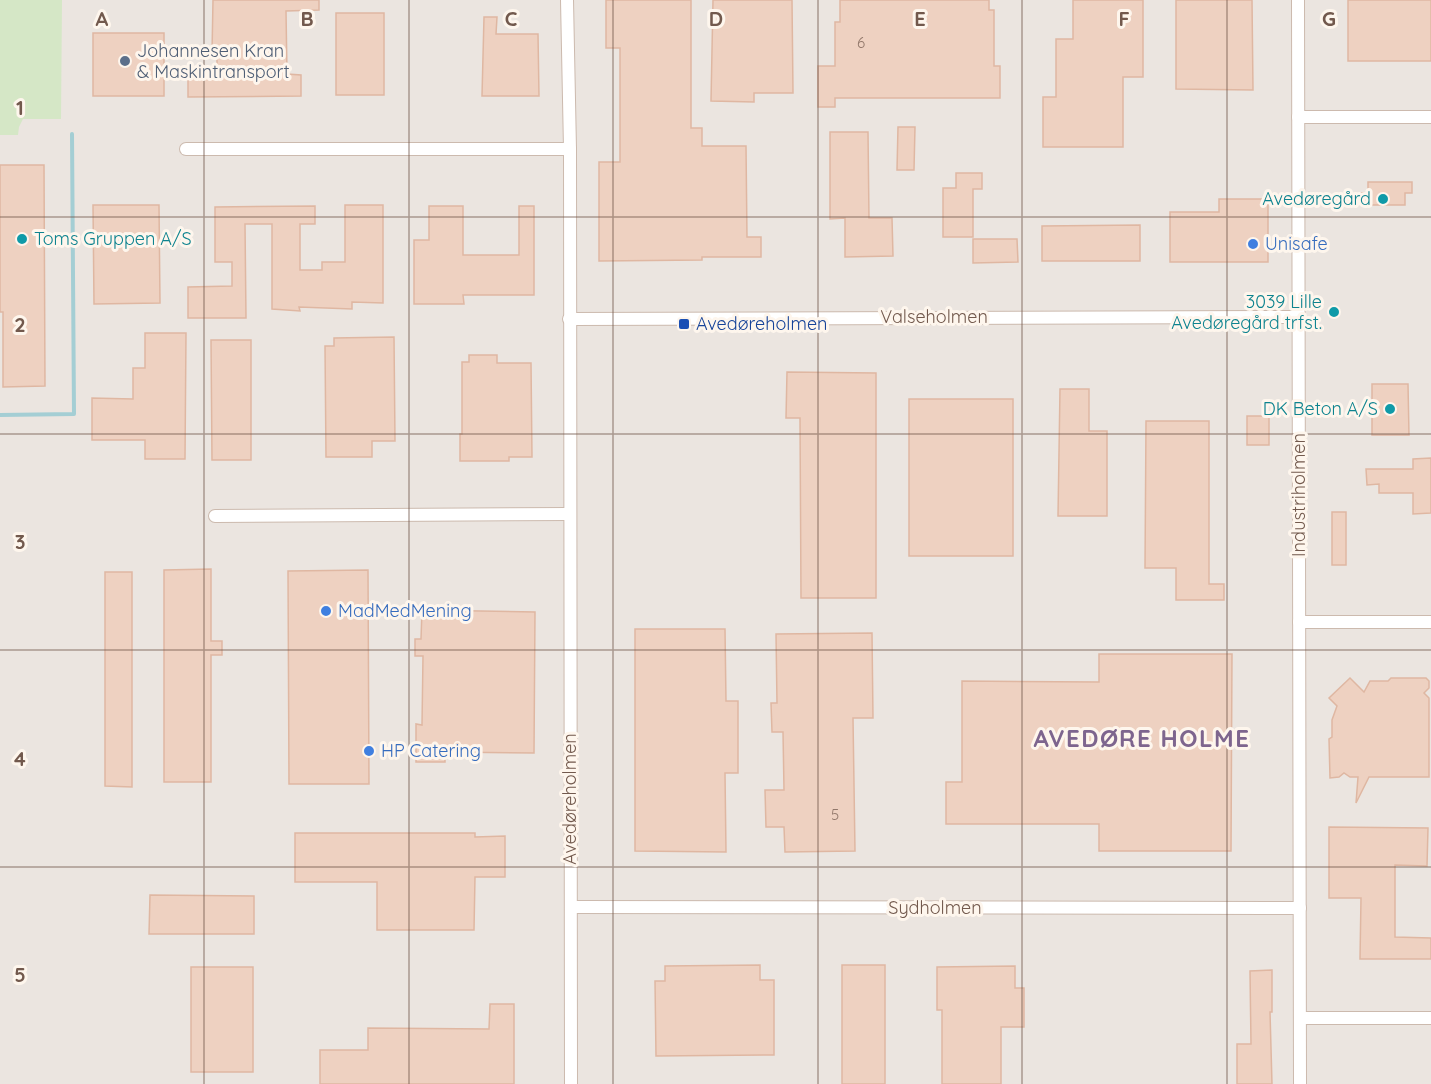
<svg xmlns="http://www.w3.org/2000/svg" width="1431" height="1084" font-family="Quicksand,sans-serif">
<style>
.industrial{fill:#ebe5e0}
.green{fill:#d5e7c6}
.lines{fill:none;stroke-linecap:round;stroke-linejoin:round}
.stream{stroke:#a4ced4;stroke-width:4}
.building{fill:#eed1c1;stroke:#dfb7a2;stroke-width:1.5}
.minor-casing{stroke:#ccbaae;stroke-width:14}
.minor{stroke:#fff;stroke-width:12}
.grid{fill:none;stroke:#72594d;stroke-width:1.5;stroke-opacity:0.55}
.service-dot{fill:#5c6f8a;stroke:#fef6ed;stroke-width:2}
.culture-dot{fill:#0f9aa8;stroke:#fef6ed;stroke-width:2}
.shop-dot{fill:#3f7fe0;stroke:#fef6ed;stroke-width:2}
.transit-dot{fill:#1a4fb4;stroke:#fef6ed;stroke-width:2}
.labels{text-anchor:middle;stroke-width:6;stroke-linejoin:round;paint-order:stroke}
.number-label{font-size:15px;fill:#91776a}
.service-label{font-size:18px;fill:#4e5e75;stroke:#fef6ed;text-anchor:start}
.culture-label{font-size:18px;fill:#0d838f;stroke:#fef6ed;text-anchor:end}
.shop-label{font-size:18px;fill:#366cbe;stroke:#fef6ed;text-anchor:start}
.street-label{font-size:18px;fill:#72594d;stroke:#fef6ed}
.transit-label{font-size:18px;fill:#164399;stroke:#fef6ed;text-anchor:start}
.district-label{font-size:24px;font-weight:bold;letter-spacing:1.5px;fill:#7e658e;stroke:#fef6ed}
.grid-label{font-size:20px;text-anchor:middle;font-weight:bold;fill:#72594d;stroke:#fef6ed;stroke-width:6;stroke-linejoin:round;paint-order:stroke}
</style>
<rect width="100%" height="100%" fill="#fbf2e7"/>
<rect class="industrial" x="0" y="0" width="1431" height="1084"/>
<path class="green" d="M0,0H62L61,119H23L19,127L18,135H0Z"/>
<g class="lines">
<path class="stream" d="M0,415L74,414L72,134"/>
</g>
<g class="building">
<path d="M213,0H319V10L286,11L287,74L301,75V96L188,97V77L217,76V53H212Z"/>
<path d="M606,0H691V128H702V146H746L747,237H761V257H702V260L599,261V162H620V48H606Z"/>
<path d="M713,0H792L793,93H754V102L711,101Z"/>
<path d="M840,0H989V10H994V66H1000V98H835V107H818V66H835V22H840Z"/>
<path d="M1073,0H1143V77H1123V147H1043V97H1056V39H1073Z"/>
<path d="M1176,0H1252L1253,90L1176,89Z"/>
<rect x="1348" y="0" width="83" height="61"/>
<rect x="336" y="13" width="48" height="82"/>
<path d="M484,17H497L496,34H538L539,96H482Z"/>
<rect x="93" y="33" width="71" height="63"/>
<path d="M898,127H915L914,170H897Z"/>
<path d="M830,132H868L869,218H892L893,256L845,257V218L830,219Z"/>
<path d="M0,165H44L45,386L3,387V312H0Z"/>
<path d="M956,173H982V189H973V237H943V188H956Z"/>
<path d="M1368,182H1412V193H1405V205H1361V193H1368Z"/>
<path d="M1219,199H1268V262H1170V212H1219Z"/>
<path d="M93,205H159L160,303L94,304Z"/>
<path d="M345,205H383V303L352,302V309L299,307L300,311L272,309V224H245L246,318H188V287L232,286V262H215V207L315,206V224H300V270H322V262H345Z"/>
<path d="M429,206H463V255H519V206H534V295H463L464,304H414V240H429Z"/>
<path d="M1140,225V261H1042V226Z"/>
<path d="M973,239H1017L1018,262L973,263Z"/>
<path d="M145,333H186L185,459H145V440H92V398L133,399V368H145Z"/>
<path d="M394,337L395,441H372V457H326L325,346H334V338Z"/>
<path d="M211,340H251V460H212Z"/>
<path d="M469,355H497V363H531L532,457H509V461H460V434H462V362H469Z"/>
<path d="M787,372L876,373V598H801L800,418H786Z"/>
<path d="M1372,384H1408L1409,435H1372Z"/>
<path d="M1060,389H1089V431H1107V516H1058Z"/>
<rect x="909" y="399" width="104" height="157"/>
<rect x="1247" y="416" width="22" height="29"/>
<path d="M1146,421H1209V584H1224V600H1176V568H1145Z"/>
<path d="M1431,458V513L1413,514V493H1379V484L1367,485L1366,469H1413V459Z"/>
<rect x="1332" y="512" width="14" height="53"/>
<path d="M211,569V641H222V655H211V782H164V570Z"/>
<path d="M368,570L369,784H289L288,571Z"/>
<path d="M105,572H132V787L105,786Z"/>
<path d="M422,610L535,612L534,753L445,752V762H416V724L422,725L423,656H415V639H421Z"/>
<path d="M635,629H725L726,701H738V773H725L726,852L635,851Z"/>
<path d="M872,633L873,718H853L855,851L785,852L784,827H766L765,790H784L783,732H772L771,703H777L776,634Z"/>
<path d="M1099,654H1232L1231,851H1099V824H946V782H962V681L1099,682Z"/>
<path d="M1350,678L1364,692L1370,681H1388L1391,678H1426L1429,681V688L1424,693L1429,698V777H1369L1356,803L1358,777H1350L1344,773L1339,777L1330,778L1329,739L1332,737V720L1337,706L1329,698Z"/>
<path d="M1329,827L1428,828L1427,866L1395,865V937L1431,938V959H1360L1361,898H1329Z"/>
<path d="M295,833H475V837L505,836V877H475L474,930H377V882H295Z"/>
<path d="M150,895L254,896V934H149Z"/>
<path d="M760,965V980H774V1055L656,1056L655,981H665V966Z"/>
<rect x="842" y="965" width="43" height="119"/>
<path d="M1015,966V988H1024V1027H1001V1084H942V1010H937V967Z"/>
<rect x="191" y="967" width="62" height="105"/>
<path d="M1272,970V1012H1270L1272,1084H1237V1044H1251L1250,971Z"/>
<path d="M490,1004H514V1084H320V1050H368V1028L489,1029Z"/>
</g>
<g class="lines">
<defs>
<g id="minor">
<path d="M567,0L570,149L571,1084"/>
<path d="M1298,0L1300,1084"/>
<path d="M1298,117H1431"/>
<path d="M186,149H570"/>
<path d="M569,319L1298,317"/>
<path d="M215,516L570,514"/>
<path d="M1299,622H1431"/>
<path d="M571,907L1300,908"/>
<path d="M1300,1018H1431"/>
</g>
</defs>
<use href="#minor" class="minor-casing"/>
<use href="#minor" class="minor"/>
</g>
<path class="grid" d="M204,0V1084M409,0V1084M613,0V1084M818,0V1084M1022,0V1084M1227,0V1084M0,217H1431M0,434H1431M0,650H1431M0,867H1431"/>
<circle class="service-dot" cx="125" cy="61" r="6"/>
<g class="culture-dot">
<circle cx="1383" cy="199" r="6"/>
<circle cx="22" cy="239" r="6"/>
<circle cx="1334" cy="312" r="6"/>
<circle cx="1390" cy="409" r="6"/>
</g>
<g class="shop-dot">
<circle cx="1253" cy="244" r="6"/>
<circle cx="326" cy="611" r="6"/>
<circle cx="369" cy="751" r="6"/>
</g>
<rect class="transit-dot" x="678" y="318" width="12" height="12" rx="3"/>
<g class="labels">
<g class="number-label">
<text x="861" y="48">6</text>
<text x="835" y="820">5</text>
</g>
<g class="service-label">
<text x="137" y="57">Johannesen Kran<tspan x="137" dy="21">&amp; Maskintransport</tspan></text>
</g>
<g class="culture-label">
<text x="1371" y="205">Avedøregård</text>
<text x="34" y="245" text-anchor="start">Toms Gruppen A/S</text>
<text x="1322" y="308">3039 Lille<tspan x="1322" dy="21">Avedøregård trfst.</tspan></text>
<text x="1378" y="415">DK Beton A/S</text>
</g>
<g class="shop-label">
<text x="1265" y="250">Unisafe</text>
<text x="338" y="617">MadMedMening</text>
<text x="381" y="757">HP Catering</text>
</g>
<g class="street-label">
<text x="934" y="323">Valseholmen</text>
<text transform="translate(1299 495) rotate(-90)" y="6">Industriholmen</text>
<text transform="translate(570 799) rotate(-90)" y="6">Avedøreholmen</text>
<text x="935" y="914">Sydholmen</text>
</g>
<g class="transit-label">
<text x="696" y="330">Avedøreholmen</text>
</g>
<g class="district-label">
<text x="1142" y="747">AVEDØRE HOLME</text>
</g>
</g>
<g class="grid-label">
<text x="102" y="26">A</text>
<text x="307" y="26">B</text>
<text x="511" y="26">C</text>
<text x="716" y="26">D</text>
<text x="920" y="26">E</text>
<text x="1124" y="26">F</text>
<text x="1329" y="26">G</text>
<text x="20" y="115">1</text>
<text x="20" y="332">2</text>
<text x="20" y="549">3</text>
<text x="20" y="766">4</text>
<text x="20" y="982">5</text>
</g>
</svg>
